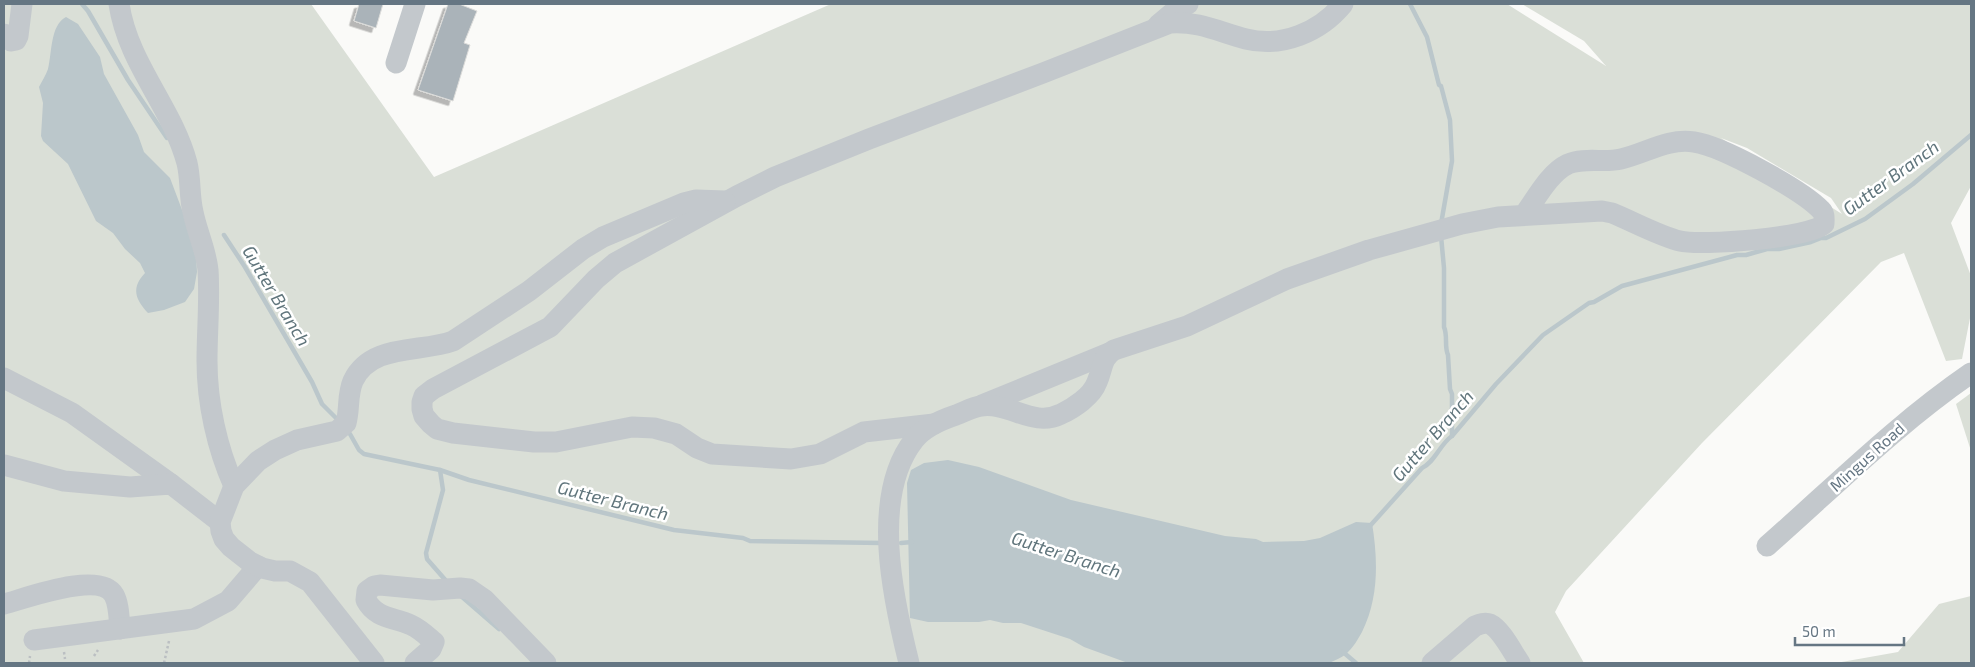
<svg xmlns="http://www.w3.org/2000/svg" width="1975" height="667" font-family="'Exo 2',sans-serif">
<style>
.green{fill:#dadfd7;fill-rule:evenodd}
.water{fill:#bbc7cb}
.lines{fill:none;stroke-linecap:round;stroke-linejoin:round}
.stream{stroke:#bbc7cb;stroke-width:4.5}
.building{fill:#aab3b9;stroke:#dcdcda;filter:url(#shadow)}
.path{stroke:#bbbfc2;stroke-width:2.5;stroke-dasharray:2.5 2.5;stroke-linecap:butt}
.minor{stroke:#c3c8cc;stroke-width:21}
.labels{text-anchor:middle;stroke-width:5;stroke-linejoin:round;paint-order:stroke}
.street-label{font-size:16px;fill:#657683;stroke:#fff}
.water-label{font-size:18px;font-style:italic;fill:#60757c;stroke:#fff}
</style>
<defs>
<filter id="shadow"><feDropShadow dx="-4.5" dy="4.5" stdDeviation="0" flood-color="#0004"/></filter>
</defs>
<rect width="100%" height="100%" fill="#fafaf8"/>
<g class="green">
<path d="M4,4H311L434,177L831,4H1507L1606,66L1584,41L1522,4H1971V186L1951,223L1971,276V313L1962,359L1946,361L1904,253L1881,262L1702,443L1566,591L1555,612L1584,663H4ZM1721,138L1747,148L1831,198L1842,214Z"/>
<path d="M1971,393V451L1956,404Z"/>
<path d="M1971,596V663H1836L1898,652L1939,604Z"/>
</g>
<g class="water">
<path d="M66,17L78,24L100,57L104,74L138,135L144,152L170,178L190,231L196,254L197,272L194,289L185,302L164,310L148,313C135,299 131,288 145,273L140,263L125,249L113,233L96,221L68,164L43,141L41,136L43,103L39,87C42,81 46,75 48,69C52,54 50,25 66,17Z"/>
<path d="M948,460L979,467L1071,500L1225,536L1256,539L1263,542L1304,541L1320,538L1356,522L1372,523C1378,560 1379,598 1362,632C1358,639 1353,648 1346,654C1341,658 1335,660 1329,663H1128L1084,647L1070,639L1021,623H1003L990,620L979,622H928L910,618L907,483L911,470L924,463Z"/>
</g>
<g class="lines">
<g class="stream">
<path d="M82,4L88,11L128,80L167,138"/>
<path d="M1410,4L1427,37L1439,85L1441,86L1450,120L1452,161L1441,224"/>
<path d="M224,235L245,267L312,382L322,404L338,420"/>
<path d="M1441,236L1444,268V327C1448,336 1444,346 1448,355L1450,389L1452,394V436"/>
<path d="M350,434L359,450L364,454L440,470L469,480L674,530L743,538L750,541L883,543"/>
<path d="M440,470L443,490L426,553L427,559L448,583"/>
<path d="M1369,527L1422,468C1435,462 1440,444 1452,436L1496,384L1543,335L1589,303L1594,302L1622,286L1737,255H1746L1767,249H1779L1811,242L1821,238H1826L1865,219L1913,184L1971,135"/>
<path d="M901,543L912,542"/>
<path d="M461,596L499,629"/>
<path d="M1343,652L1356,663"/>
</g>
</g>
<g class="building">
<path d="M359,4H383L376,28L354,21Z"/>
<path d="M448,4H459L477,11L464,43L470,45L453,101L418,90Z"/>
</g>
<g class="lines">
<g class="path">
<path d="M64,652L65,659"/>
<path d="M94,656L98,650"/>
<path d="M29,663L30,656"/>
<path d="M164,663L169,641"/>
</g>
<g class="minor">
<path d="M119,4C128,64 172,107 187,163C191,179 189,196 193,212C197,232 206,250 208,270C210,300 207,331 207,361C207,403 217,448 234,486"/>
<path d="M1158,25L1177,9L1188,4"/>
<path d="M4,34L11,41L16,40L18,36L22,4"/>
<path d="M396,63L415,4"/>
<path d="M4,378L72,413L171,484"/>
<path d="M982,405L1109,353"/>
<path d="M934,424L864,432L820,454L791,459L712,454L697,448L676,434L654,428L632,427L556,442H534L453,433L437,429L431,424L424,416L422,409V402L424,396L433,389L550,327L596,279L615,263L737,196L775,177L869,139L1043,73L1170,23C1199,21 1219,32 1246,39C1282,48 1320,32 1343,4"/>
<path d="M4,465L64,481L130,487L171,484L220,522"/>
<path d="M1767,546C1834,487 1898,423 1971,373"/>
<path d="M4,604C24,599 100,570 114,595C119,604 119,618 120,629"/>
<path d="M34,640L194,619L228,601L258,566"/>
<path d="M374,663L310,582L290,571H275L262,568L250,562L231,547L224,539L221,531L220,522L234,486L258,461L275,450L297,440L337,431L346,423C350,409 347,395 353,381C371,343 421,353 453,341L529,291L583,249L603,237L684,203L696,200L725,201"/>
<path d="M415,663L431,649L434,642C426,635 420,629 411,625C394,617 376,619 366,600L367,591L374,586L380,585L433,590L460,588L469,589L485,600L546,663"/>
<path d="M909,663C893,599 870,496 914,440C924,427 941,420 956,415C964,412 973,407 981,406C1010,402 1033,428 1061,414C1074,408 1092,396 1097,382C1103,369 1101,358 1114,350L1187,326L1287,279L1369,250L1462,224L1498,217L1602,211L1612,213C1632,221 1659,236 1680,241C1700,246 1812,238 1824,224C1824,219 1825,214 1821,210C1802,190 1722,146 1694,142C1667,138 1647,153 1621,159C1605,163 1584,157 1568,164C1549,173 1536,199 1524,215"/>
<path d="M1432,663L1475,626C1480,624 1485,622 1490,624C1501,629 1513,653 1520,663"/>
</g>
</g>
<g class="labels">
<g class="street-label">
<text transform="translate(1867 457) rotate(-42)" y="6">Mingus Road</text>
</g>
<g class="water-label">
<text transform="translate(1891 178) rotate(-36)" y="6">Gutter Branch</text>
<text transform="translate(276 296) rotate(59)" y="6">Gutter Branch</text>
<text transform="translate(1433 436) rotate(-49)" y="6">Gutter Branch</text>
<text transform="translate(613 501) rotate(14)" y="6">Gutter Branch</text>
<text transform="translate(1066 555) rotate(18)" y="6">Gutter Branch</text>
</g>
</g>
<rect width="1975" height="667" fill="none" stroke="#657683" stroke-width="10"/>
<path d="M1795 637v8h109v-8" fill="none" stroke="#657683" stroke-width="2.5"/>
<text x="1802" y="637" font-size="15" fill="#657683" stroke="#ffffff" stroke-width="4" paint-order="stroke">50 m</text>
</svg>
